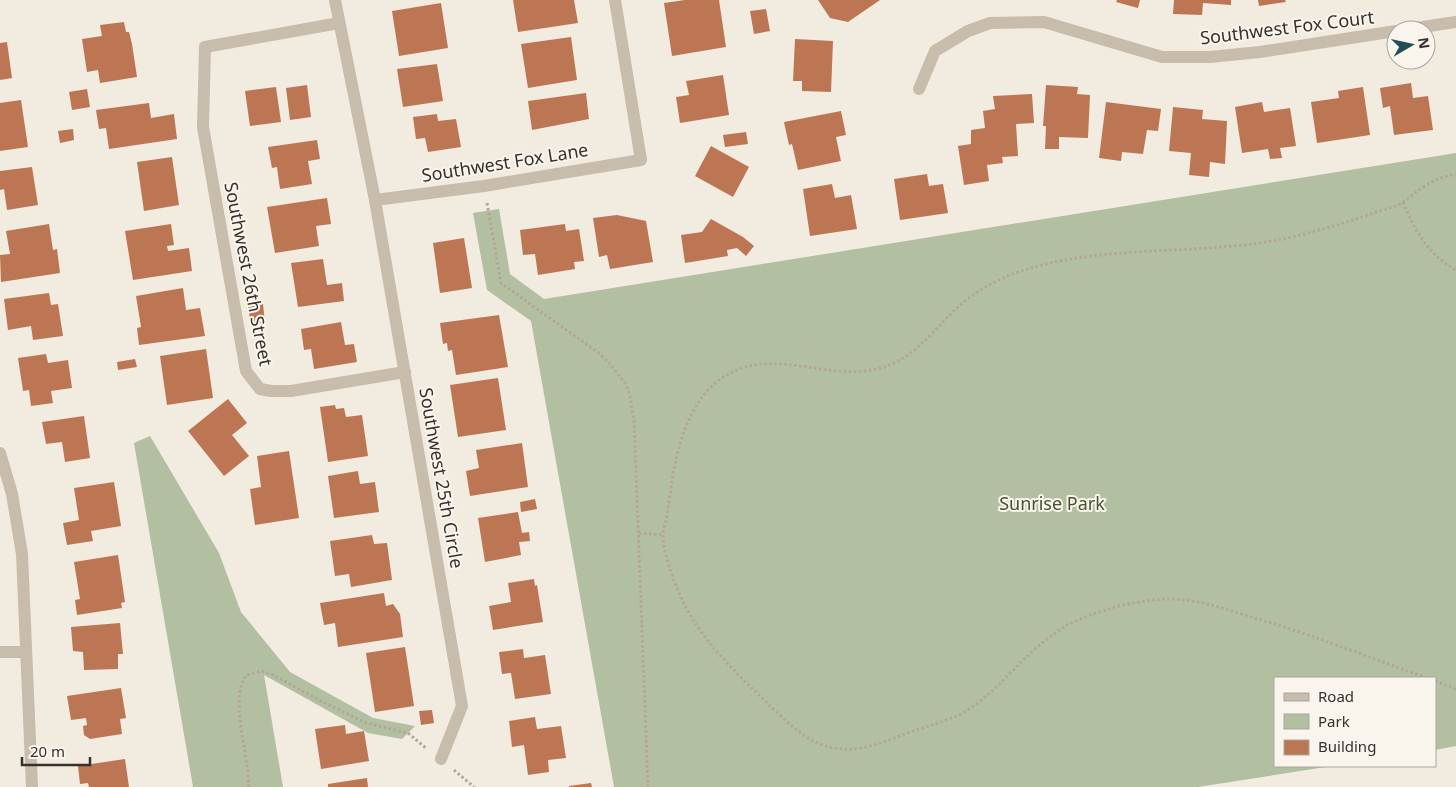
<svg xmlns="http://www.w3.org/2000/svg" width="1456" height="787" font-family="'Noto Sans',sans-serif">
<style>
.green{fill:#b2bfa1}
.building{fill:#bc7654}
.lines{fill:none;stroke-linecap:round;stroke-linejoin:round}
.path{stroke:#b4a697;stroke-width:3;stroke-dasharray:2.5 2.5;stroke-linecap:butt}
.minor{stroke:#c8bcad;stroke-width:12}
.labels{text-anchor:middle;stroke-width:4;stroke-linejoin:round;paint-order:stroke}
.street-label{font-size:18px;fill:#37302b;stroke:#f9f4ec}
.park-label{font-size:18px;fill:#445431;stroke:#f9f4ec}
</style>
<rect width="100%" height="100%" fill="#f1ebe0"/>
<g class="green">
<path d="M1456,153V746L1435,750V678H1275V766H1332L1198,787H614L531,321L487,290L473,213L499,209L510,274L544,299Z"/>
<path d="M150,436L219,553L241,612L290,672L373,718L415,726L402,739L368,733L264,675L283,787H193L134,443Z"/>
</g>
<g class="building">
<path d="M513,0H574L578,23L518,32Z"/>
<path d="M685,0H719L726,47L672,56L664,3Z"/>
<path d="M818,0H880L848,22L830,18Z"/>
<path d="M1117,0H1140L1138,8L1116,2Z"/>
<path d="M1174,0H1231V5L1203,3L1202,15L1173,14Z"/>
<path d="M1258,0H1285L1286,2L1259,6Z"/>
<path d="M441,3L448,48L399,56L392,11Z"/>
<path d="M766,9L770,31L754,34L750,11Z"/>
<path d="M124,22L126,32H129L132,44L137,77L100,83L98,70L87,72L82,39L102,36L100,25Z"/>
<path d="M571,37L577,80L528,88L521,44Z"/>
<path d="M795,39L833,41L831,92L802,91V81H793Z"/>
<path d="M7,42L12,78L0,80V43Z"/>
<path d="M437,64L443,101L403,107L397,69Z"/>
<path d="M723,75L729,115L680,123L676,97L689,95L686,81Z"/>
<path d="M1411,83L1413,98L1428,96L1433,130L1394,135L1390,106L1383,108L1380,88Z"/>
<path d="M307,85L311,117L290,120L286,88Z"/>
<path d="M1046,85L1078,87L1077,94L1090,95L1088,138L1059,137V149H1045L1046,126H1043Z"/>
<path d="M276,87L281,122L250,126L245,91Z"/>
<path d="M1363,87L1370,135L1317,143L1311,102L1339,98L1338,91Z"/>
<path d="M87,89L90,107L72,110L69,92Z"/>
<path d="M586,93L589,119L532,130L528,101Z"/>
<path d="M1032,94L1034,123L1016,124L1018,156L1002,157L1003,163L987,165L989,181L964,185L958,146L971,144V130L985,128L983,111L995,109L993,96Z"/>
<path d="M21,100L28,147L0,151V103Z"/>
<path d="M1106,102L1161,109L1158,131L1147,130L1143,154L1122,152L1121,161L1099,158Z"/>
<path d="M1262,102L1264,112L1290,108L1296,146L1280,148L1282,158L1270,159L1268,149L1242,153L1235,107Z"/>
<path d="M149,103L151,118L174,114L177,139L109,149L106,128L99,129L96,110Z"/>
<path d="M1173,107L1203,110L1202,119L1227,121L1225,164L1210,162L1209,177L1189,175L1191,153L1169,151Z"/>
<path d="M841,111L846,135L836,137L841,161L798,170L792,144L789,145L784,122Z"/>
<path d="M437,114L438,121L456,119L461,147L428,152L425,138L416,139L413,117Z"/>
<path d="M73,129L74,140L60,143L58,131Z"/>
<path d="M746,132L748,144L725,147L723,135Z"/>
<path d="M317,140L320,159L308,161L312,184L280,189L277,167L272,168L268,147Z"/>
<path d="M711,146L749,167L733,197L695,176Z"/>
<path d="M172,157L179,205L144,211L137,162Z"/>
<path d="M32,167L38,205L7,210L4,189L0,190V171Z"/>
<path d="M927,174L929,186L943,184L948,213L900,220L894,179Z"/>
<path d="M832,184L835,198L851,195L857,229L810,236L803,189Z"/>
<path d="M327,198L331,224L316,226L319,246L275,253L267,207Z"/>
<path d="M617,215L646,221L653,262L610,269L607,255L599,257L593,218Z"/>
<path d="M711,219L743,237L754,246L746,256L737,248L727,250L728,256L685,263L681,235L702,232Z"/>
<path d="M49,224L53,250L57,249L60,273L1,282L0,255L10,254L6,231Z"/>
<path d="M171,224L174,245L167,246L168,251L189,248L192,271L133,280L125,231Z"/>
<path d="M565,224L566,231L579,229L584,261L574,262L575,269L538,275L535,254L523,255L520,230Z"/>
<path d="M464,238L472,288L440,293L433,243Z"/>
<path d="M323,259L327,285L342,283L344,301L298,307L291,263Z"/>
<path d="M183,288L186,310L200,308L205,336L139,345L137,328L141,327L136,296Z"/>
<path d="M49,293L51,305L58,304L63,336L33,340L31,326L8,330L4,299Z"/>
<path d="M263,304L265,323L251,325L248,307Z"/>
<path d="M499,315L508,367L456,375L452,350L448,351L447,343L443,344L440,323Z"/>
<path d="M341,322L345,345L354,344L357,362L314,369L311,349L304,350L301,329Z"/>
<path d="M206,349L213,398L167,405L160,356Z"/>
<path d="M46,354L48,363L68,360L72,388L51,391L53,403L31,406L29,390L23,391L18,358Z"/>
<path d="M135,359L137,367L118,370L117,362Z"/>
<path d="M498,378L506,430L458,437L450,385Z"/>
<path d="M228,399L247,423L232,435L249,456L224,476L188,431Z"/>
<path d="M335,405L336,409L344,408L346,417L362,415L368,456L328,462L320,407Z"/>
<path d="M84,416L90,458L65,462L62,442L46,444L42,422Z"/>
<path d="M522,443L528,487L470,496L466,471L479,468L476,450Z"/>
<path d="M289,451L299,518L255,525L250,489L261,487L257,456Z"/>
<path d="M358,471L360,484L375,482L379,512L334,518L328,476Z"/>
<path d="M114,482L121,526L91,531L93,541L67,545L63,523L79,520L74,488Z"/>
<path d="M535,499L537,509L521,512L520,502Z"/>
<path d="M518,512L522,533L529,532L530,541L519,542L521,555L485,562L478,518Z"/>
<path d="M372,535L374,544L387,543L392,580L351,587L349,574L335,576L330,541Z"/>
<path d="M118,555L125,602L121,603L122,608L77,615L75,600L80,599L74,562Z"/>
<path d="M534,579L535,586L537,585L543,622L493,630L489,606L511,602L508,583Z"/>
<path d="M384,593L386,606L393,604L400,614L403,637L338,647L335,623L324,625L320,603Z"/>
<path d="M120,623L123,654H118V669L84,670L83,652L73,651L71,627Z"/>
<path d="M405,647L414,706L375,712L366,653Z"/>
<path d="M523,649L524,658L545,655L551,694L515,699L511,673L502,674L499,652Z"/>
<path d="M121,688L126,718L120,719L122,734L90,739L84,735L83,726L87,725L86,718L71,720L67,696Z"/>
<path d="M432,710L434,723L421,725L419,711Z"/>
<path d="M535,717L537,729L561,726L566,758L548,760L549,772L528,775L524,745L512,747L509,721Z"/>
<path d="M345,725L346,734L364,731L369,761L321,769L315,729Z"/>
<path d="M125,759L129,787H89L88,783L80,784L78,766Z"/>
<path d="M367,778L368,787H328V784Z"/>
<path d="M591,783L592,787H569V786Z"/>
</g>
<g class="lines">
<g class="path">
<path d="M1403,202C1415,231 1428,255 1456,270"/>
<path d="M487,203L501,283L600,354L610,364L625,383L629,392L634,421L648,787"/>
<path d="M639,533L663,535"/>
<path d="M1427,678C1368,657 1310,634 1251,617C1225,609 1200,600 1173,599C1138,599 1098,610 1067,625C1061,628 1057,633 1051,636C1018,660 996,695 959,715C942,722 925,727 907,733C884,742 859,753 834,748C806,744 781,716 761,697C720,657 688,626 670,569C667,559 663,547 663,536C663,529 666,522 667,515C669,502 671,488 673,474C679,443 688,410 711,387C762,339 818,382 877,369C913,361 932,331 958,307C973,293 991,283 1010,275C1098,242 1193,257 1283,239C1315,232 1346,223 1376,212C1385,209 1395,207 1402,203C1408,199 1413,194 1419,190C1431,181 1441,177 1456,174"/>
<path d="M1435,681L1456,689"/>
<path d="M454,770L474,787"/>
<path d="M249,787C248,755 236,722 240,690C241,685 244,680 246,675L262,671L273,675L319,700L366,723L408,733L427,749"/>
</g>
<g class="minor">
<path d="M335,0L375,200L462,706L441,759"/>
<path d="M339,23L205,47L203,127L246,371L260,389L271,391H291L405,372"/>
<path d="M1403,30L1456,22"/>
<path d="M919,89L935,51L968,31L990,23L1044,22L1162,57H1210L1260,52L1396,31"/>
<path d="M375,200L484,186L641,160L615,0"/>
<path d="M0,453L12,494L22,554L32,787"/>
<path d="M0,652H26"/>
</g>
</g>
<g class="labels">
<g class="street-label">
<text transform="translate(1287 28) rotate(-7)" y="6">Southwest Fox Court</text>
<text transform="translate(505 163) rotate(-9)" y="6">Southwest Fox Lane</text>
<text transform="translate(248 274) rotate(79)" y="6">Southwest 26th Street</text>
<text transform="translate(441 478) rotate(80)" y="6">Southwest 25th Circle</text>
</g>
<g class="park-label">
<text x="1052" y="510">Sunrise Park</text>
</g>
</g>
<rect x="1274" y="677" width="162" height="90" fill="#f9f4ec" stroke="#aba69f"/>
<rect x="1284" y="693" width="25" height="8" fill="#c8bcad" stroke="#aba69f"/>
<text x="1318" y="702" font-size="15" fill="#37302b">Road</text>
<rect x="1284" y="714" width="25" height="15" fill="#b2bfa1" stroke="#aba69f"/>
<text x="1318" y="727" font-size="15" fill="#37302b">Park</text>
<rect x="1284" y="740" width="25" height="15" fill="#bc7654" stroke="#aba69f"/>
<text x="1318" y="752" font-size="15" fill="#37302b">Building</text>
<g transform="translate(1411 45) rotate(81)"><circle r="24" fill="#f9f4ec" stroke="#aba69f"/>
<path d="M0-4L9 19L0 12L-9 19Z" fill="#244e56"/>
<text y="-8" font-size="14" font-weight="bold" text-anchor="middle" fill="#37302b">N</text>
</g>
<path d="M22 757v8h68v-8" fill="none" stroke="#37302b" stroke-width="2.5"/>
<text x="30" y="757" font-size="15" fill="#37302b" stroke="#f9f4ec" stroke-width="4" paint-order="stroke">20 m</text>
</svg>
